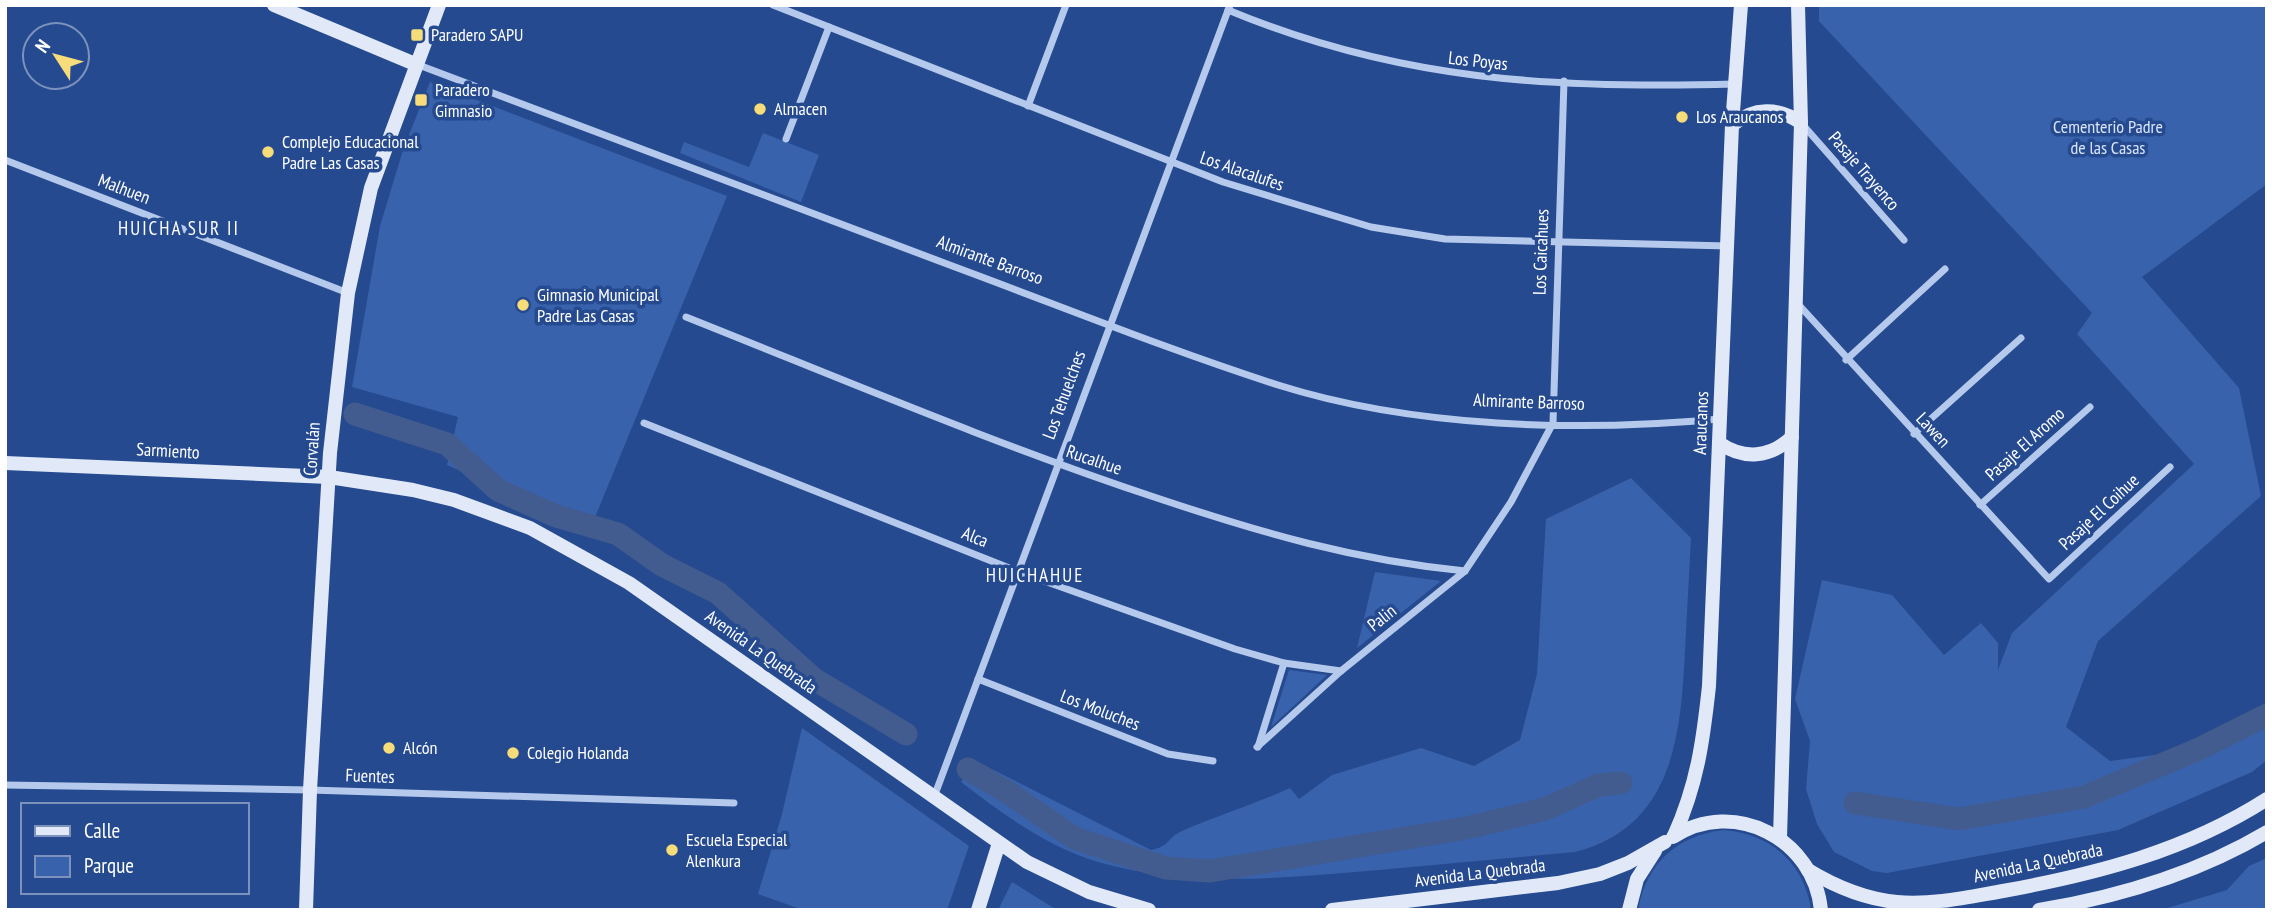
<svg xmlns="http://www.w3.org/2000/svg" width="2272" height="915" font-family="'PT Sans Narrow',sans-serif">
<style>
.green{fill:#3962ac}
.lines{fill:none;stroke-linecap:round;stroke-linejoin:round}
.canal{stroke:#425c8f;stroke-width:23}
.street{stroke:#b5c9ec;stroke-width:7}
.secondary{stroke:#e1e9f9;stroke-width:14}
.poi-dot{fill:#f6dd79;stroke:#254a8f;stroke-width:2.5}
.labels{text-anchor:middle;stroke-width:7;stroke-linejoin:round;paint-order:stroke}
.poi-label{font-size:18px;fill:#fff;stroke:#254a8f;text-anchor:start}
.street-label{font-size:18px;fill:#fff;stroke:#254a8f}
.park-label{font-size:18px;fill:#dae5f9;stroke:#254a8f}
.neighbourhood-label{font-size:19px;letter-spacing:2px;fill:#fff;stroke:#254a8f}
</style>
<rect width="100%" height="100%" fill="#254a8f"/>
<g class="green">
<path d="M1819,5H2267V184L2142,277L2239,388L2261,496L2098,641L2066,727L2110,761L2199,749L2267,715V760L2252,772L2118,830L1887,873L1872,871L1834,852L1817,824L1806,789L1810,741L1795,699L1822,580L1892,595L1944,655L1981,623L1998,643V670L2012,633L2194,464L2077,334L2092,313L1819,21Z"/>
<path d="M430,82L727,196L591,527L447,465L458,417L352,387L380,226L403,150Z"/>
<path d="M763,133L819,155L801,202L680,153L684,142L749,167Z"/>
<path d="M1631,478L1691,538C1689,575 1687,613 1685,650C1681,736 1673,827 1575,852C1510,858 1444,864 1379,870C1286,878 1189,888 1098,862C1048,847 1002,814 961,782L976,761L1151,850C1169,847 1168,837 1182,831C1219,815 1253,805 1290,788L1299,799L1332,775L1421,748L1474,766L1520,740L1537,674L1546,519Z"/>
<path d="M1375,572L1441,581L1357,648Z"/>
<path d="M1289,670L1327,675L1271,727Z"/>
<path d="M802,728L969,846L947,910H803L758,894L782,814Z"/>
<path d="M1724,830C1771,834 1804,863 1811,910H1638C1646,863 1678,835 1724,830Z"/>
<path d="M2267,858V910H2161L2227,890L2249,866Z"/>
<path d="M1012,882L1057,910H998Z"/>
</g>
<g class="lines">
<g class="canal">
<path d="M355,414L447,444L498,490L556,516L618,534L662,565L718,593L814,679L906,734"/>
<path d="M968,769L1009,793L1074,838L1166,868L1210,871L1466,828L1545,809L1599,785L1621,783"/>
<path d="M1855,803L1959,819L2084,797L2199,749L2267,715"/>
</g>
<g class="street">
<path d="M773,5L1223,182L1371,227L1445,239L1728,246"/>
<path d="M1228,10C1398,81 1553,89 1735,84"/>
<path d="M416,64C596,132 775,201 955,267C1063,307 1169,350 1278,385C1414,428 1580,432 1720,419"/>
<path d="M1028,106L1066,5"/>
<path d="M1803,125L1904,240"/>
<path d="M786,139L829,27"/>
<path d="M5,160L348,293"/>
<path d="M1798,304L2049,579L2170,467"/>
<path d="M686,317C842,379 997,445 1157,498C1262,533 1354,560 1465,571"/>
<path d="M1846,360L1945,269"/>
<path d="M644,423L1019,572L1235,649L1284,663L1341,671"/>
<path d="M1914,434L2021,338"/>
<path d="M1980,505L2090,407"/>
<path d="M978,679L1168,754L1213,761"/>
<path d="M1257,747L1341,671L1465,571L1511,502L1553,423L1564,81"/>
<path d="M1258,747L1284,663"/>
<path d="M5,785L310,790L734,803"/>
<path d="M934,797L1230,5"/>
</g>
<g class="secondary">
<path d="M274,5L415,64"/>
<path d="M1732,125C1754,107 1778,107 1801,123"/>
<path d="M1719,443C1744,460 1770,458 1792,437"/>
<path d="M5,463L329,477L413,490L454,500L530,528L629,583L1027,862L1089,892L1149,910"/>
<path d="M1674,836C1697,785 1703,742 1709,686L1732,125L1741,5"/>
<path d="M1673,837C1734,797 1814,839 1821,910"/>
<path d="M1780,838L1801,123L1798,5"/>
<path d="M1808,870C1836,887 1865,899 1897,902C1933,905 1968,897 2003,891C2096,874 2186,851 2267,799"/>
<path d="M306,910L310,790L330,453L348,293L371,188L439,5"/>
<path d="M978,910L999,843"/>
<path d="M1332,910L1558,883L1600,874L1628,863L1665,842"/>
<path d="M1629,910L1637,879L1655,851"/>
<path d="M2039,910C2118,897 2198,873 2267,832"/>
</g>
</g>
<g class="poi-dot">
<rect x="410" y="28" width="14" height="14" rx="3.5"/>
<rect x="414" y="93" width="14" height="14" rx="3.5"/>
<circle cx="760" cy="109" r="7"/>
<circle cx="1682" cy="117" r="7"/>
<circle cx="268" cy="152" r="7"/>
<circle cx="523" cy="305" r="7"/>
<circle cx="389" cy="748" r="7"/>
<circle cx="513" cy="753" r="7"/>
<circle cx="672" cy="850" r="7"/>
</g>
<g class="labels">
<g class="poi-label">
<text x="431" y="41">Paradero SAPU</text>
<text x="435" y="96">Paradero<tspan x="435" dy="21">Gimnasio</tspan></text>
<text x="774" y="115">Almacen</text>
<text x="1696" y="123">Los Araucanos</text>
<text x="282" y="148">Complejo Educacional<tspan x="282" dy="21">Padre Las Casas</tspan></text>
<text x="537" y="301">Gimnasio Municipal<tspan x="537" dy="21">Padre Las Casas</tspan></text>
<text x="403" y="754">Alcón</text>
<text x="527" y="759">Colegio Holanda</text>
<text x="686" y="846">Escuela Especial<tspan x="686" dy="21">Alenkura</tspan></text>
</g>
<g class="street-label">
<text transform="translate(1478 61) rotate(6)" y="6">Los Poyas</text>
<text transform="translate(1242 171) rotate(19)" y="6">Los Alacalufes</text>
<text transform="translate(1864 171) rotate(49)" y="6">Pasaje Trayenco</text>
<text transform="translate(124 189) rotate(21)" y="6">Malhuen</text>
<text transform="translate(1541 252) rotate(-88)" y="6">Los Caicahues</text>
<text transform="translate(990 260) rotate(20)" y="6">Almirante Barroso</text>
<text transform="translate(1064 395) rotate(-70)" y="6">Los Tehuelches</text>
<text transform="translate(1529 402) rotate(2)" y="6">Almirante Barroso</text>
<text transform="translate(1701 423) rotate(-88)" y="6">Araucanos</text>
<text transform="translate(1933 430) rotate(47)" y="6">Lawen</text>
<text transform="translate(2025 444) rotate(-42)" y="6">Pasaje El Aromo</text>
<text transform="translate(312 449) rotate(-86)" y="6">Corvalán</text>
<text transform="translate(168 451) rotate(3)" y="6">Sarmiento</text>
<text transform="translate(1094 460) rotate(19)" y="6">Rucalhue</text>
<text transform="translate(2099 512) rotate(-43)" y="6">Pasaje El Coihue</text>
<text transform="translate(975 537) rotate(22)" y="6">Alca</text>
<text transform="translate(1382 618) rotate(-39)" y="6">Palin</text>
<text transform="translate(761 652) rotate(35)" y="6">Avenida La Quebrada</text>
<text transform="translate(1100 710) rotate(21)" y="6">Los Moluches</text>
<text transform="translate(370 776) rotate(2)" y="6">Fuentes</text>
<text transform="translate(2038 863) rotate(-12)" y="6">Avenida La Quebrada</text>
<text transform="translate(1480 873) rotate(-7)" y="6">Avenida La Quebrada</text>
</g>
<g class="park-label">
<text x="2108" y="133">Cementerio Padre<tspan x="2108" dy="21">de las Casas</tspan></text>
</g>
<g class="neighbourhood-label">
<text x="179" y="235">HUICHA SUR II</text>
<text x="1035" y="582">HUICHAHUE</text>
</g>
</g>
<rect width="2272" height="915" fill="none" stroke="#ffffff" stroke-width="14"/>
<rect x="21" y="803" width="228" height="91" fill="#254a8f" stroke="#7c92bc" stroke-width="2"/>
<rect x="35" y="826" width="35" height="10" fill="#e1e9f9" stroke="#7c92bc" stroke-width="2"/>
<text x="84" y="838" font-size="21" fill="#ffffff">Calle</text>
<rect x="35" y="856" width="35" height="21" fill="#3962ac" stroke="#7c92bc" stroke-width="2"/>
<text x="84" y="873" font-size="21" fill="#ffffff">Parque</text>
<g transform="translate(56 56) rotate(306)"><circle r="33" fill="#254a8f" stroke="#7c92bc" stroke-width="2"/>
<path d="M0-5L12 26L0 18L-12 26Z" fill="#f6dd79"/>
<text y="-10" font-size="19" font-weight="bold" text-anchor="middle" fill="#ffffff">N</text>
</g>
</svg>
